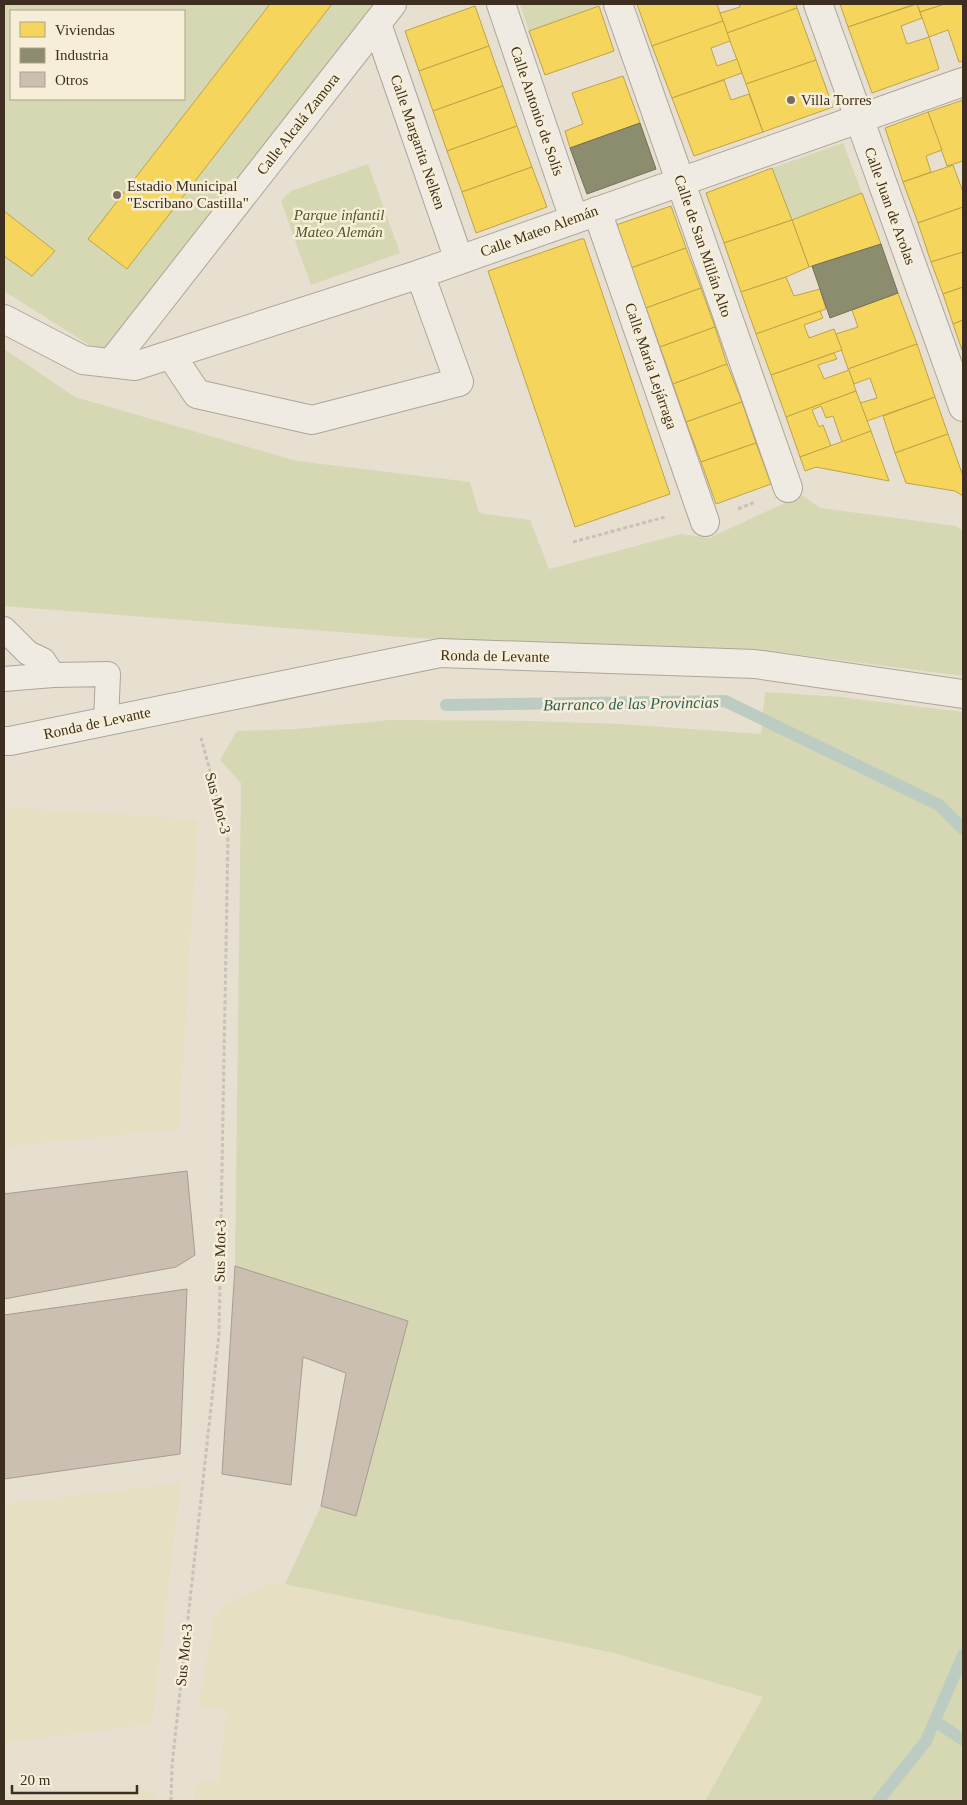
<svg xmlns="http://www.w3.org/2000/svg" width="967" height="1805" font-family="'Times New Roman',serif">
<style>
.farmland{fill:#e6dfc2}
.green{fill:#d6d7b3;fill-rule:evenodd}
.homes{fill:#f6d55c;stroke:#bea34a}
.industry{fill:#8c8c6e;stroke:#747057}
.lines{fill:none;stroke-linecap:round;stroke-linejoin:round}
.stream{stroke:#bcccc2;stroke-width:12}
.building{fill:#cbbfb2;stroke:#a89c90}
.service-casing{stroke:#ada599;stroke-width:26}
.minor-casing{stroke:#ada599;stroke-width:30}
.path{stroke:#c8c2b9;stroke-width:3;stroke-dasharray:4 2.5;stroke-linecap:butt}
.service{stroke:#efebe3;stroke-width:24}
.minor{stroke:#efebe3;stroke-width:28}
.poi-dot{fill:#786c5e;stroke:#f7eed8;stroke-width:2}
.labels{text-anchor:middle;stroke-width:5;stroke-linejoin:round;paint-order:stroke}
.poi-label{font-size:15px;fill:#3d2e20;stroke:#f7eed8;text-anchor:start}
.street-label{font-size:15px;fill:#3d2e20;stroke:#f7eed8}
.park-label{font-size:15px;font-style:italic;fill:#4d5a26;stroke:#f7eed8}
.water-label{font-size:16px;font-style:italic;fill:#2f5d5a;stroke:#f7eed8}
</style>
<rect width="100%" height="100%" fill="#e7e0d1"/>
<g class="farmland">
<path d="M4,807L198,819L179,1129L4,1147Z"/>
<path d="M181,1483L152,1724L4,1743V1504Z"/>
<path d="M270,1583L285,1584L614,1653L764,1698L705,1801H194L195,1783L219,1781L226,1709L198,1707L208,1653L211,1621L224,1604Z"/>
<path d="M155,1792L154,1801H4V1797Z"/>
</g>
<g class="green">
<path d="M4,4H379L105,355L4,291ZM11,11H184V99H11Z"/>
<path d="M520,4H598L599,6L529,31Z"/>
<path d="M843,143L862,193L792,220L772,168Z"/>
<path d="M368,164L400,253L311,285L281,201L291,191Z"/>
<path d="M4,349L75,397L297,461L470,482L479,513L530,520L549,569L681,534L709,538L802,495L820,508L956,526L963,531V676L770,651L416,638L4,606Z"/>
<path d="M765,692L840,697L963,712V1801H705L763,1697L614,1653L285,1584L321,1506L355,1515L408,1322L235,1266L241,783L220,760L237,731L296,729L390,720L528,721L620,724L761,734Z"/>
</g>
<g class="homes">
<path d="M270,4H332L127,269L88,239Z"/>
<path d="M637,4H717L723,21L652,46Z"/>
<path d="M739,4H796L797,8L727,33L720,13L740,7Z"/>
<path d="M840,4H915L848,27Z"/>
<path d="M917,4L922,18L901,26L907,44L929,37L939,69L872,93L848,27Z"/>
<path d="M917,4H945L920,12Z"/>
<path d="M945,4H963V61L959,62L948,30L929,37L920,12Z"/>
<path d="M475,6L489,46L419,71L405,31Z"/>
<path d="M599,6L614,51L545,75L529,31Z"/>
<path d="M797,8L816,60L746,84L727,33Z"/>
<path d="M723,21L730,41L711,48L717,66L737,59L742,73L672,98L652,46Z"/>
<path d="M489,46L503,86L433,111L419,71Z"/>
<path d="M816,60L833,107L763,132L746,84Z"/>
<path d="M623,76L640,123L570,148L565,131L583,124L572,93Z"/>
<path d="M724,80L731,100L749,94L763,132L694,156L672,98Z"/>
<path d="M503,86L517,126L447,151L433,111Z"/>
<path d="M963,100V161L947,166L928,112Z"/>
<path d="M928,112L942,150L926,156L931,172L903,182L885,128Z"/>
<path d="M517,126L532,167L462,192L447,151Z"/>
<path d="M953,165L963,192V207L918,223L903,182Z"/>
<path d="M532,167L547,207L476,233L462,192Z"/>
<path d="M772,168L792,220L724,243L706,193Z"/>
<path d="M862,193L881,244L809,267L792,220Z"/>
<path d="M671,206L686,248L631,268L616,225Z"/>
<path d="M963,207V252L931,262L918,223Z"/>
<path d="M4,211L55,251L32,276L4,256Z"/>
<path d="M792,220L809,267L786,277L741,292L724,243Z"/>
<path d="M581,239H584L670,494L575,527L488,271Z"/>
<path d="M686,248L701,288L646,308L631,268Z"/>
<path d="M963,252V287L943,294L931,262Z"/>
<path d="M786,277L794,296L820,289L826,309L756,334L741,292Z"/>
<path d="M963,287V320L953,324L943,294Z"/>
<path d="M701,288L715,327L660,347L646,308Z"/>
<path d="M898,293L917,344L848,369L836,334L858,327L852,310Z"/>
<path d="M820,311L823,318L804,325L809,338L834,329L842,350L771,375L756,334Z"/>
<path d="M963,320V353L953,324Z"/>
<path d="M715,327L727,364L673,384L660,347Z"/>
<path d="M917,344L935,397L867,421L860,403L877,398L870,378L854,384L848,369Z"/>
<path d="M834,353L837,359L818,365L824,379L849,370L856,391L786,417L771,375Z"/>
<path d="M727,364L742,402L686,422L673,384Z"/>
<path d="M856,391L871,431L842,442L833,416L826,418L821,406L812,410L819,427L823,425L831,446L800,457L786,417Z"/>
<path d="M935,397L948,434L895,453L883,416Z"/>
<path d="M742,402L756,443L701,462L686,422Z"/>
<path d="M871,431L889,481L816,467L805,471L800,457Z"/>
<path d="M948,434L963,476V496L955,491L906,483L895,453Z"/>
<path d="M756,443L771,484L716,504L701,462Z"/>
</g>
<g class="industry">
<path d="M640,123L656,169L587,194L570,148Z"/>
<path d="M881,244L898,293L830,318L812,266Z"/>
</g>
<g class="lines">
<g class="stream">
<path d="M446,705L725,701L939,805L963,829"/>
<path d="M935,1721L963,1740"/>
<path d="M878,1801L926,1741L963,1655"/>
</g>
</g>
<g class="building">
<path d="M187,1171L195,1255L176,1267L4,1299V1194Z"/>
<path d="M235,1266L408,1321L356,1516L321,1506L346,1373L303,1357L291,1485L222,1474Z"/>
<path d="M187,1289L180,1454L4,1479V1315Z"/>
</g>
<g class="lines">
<defs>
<g id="service">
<path d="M4,629L28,653L43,660L53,675"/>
<path d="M4,679L53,675L108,674L106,721"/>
</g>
<g id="minor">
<path d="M501,4L574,219"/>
<path d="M618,4L788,488"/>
<path d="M818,4L963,407"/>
<path d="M377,24L459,260"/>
<path d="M597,211L705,522"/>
<path d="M4,319L83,360L135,366L420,274L963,82"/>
<path d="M171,355L197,394L312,420L459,382L420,274"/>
<path d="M112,362L392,4"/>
<path d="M4,741H10L440,653L755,664L963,694"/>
</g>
</defs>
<use href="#service" class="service-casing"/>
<use href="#minor" class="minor-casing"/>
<g class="path">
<path d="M738,509L755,502"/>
<path d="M573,542L665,517"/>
<path d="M171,1801L172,1765L219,1334L228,836L201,738"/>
</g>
<use href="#service" class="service"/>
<use href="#minor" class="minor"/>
</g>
<g class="poi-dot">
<circle cx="791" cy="100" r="5"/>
<circle cx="117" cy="195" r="5"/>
</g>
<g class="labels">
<g class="poi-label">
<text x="801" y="105">Villa Torres</text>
<text x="127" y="191">Estadio Municipal<tspan x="127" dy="17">"Escribano Castilla"</tspan></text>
</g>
<g class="street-label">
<text transform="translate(537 111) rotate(71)" y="5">Calle Antonio de Solís</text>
<text transform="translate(298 124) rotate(-52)" y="5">Calle Alcalá Zamora</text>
<text transform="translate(418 142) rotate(71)" y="5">Calle Margarita Nelken</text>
<text transform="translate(890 206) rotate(70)" y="5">Calle Juan de Arolas</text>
<text transform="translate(539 231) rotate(-20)" y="5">Calle Mateo Alemán</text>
<text transform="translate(703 246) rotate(71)" y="5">Calle de San Millán Alto</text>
<text transform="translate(651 366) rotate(71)" y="5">Calle María Lejárraga</text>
<text transform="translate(495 656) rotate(1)" y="5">Ronda de Levante</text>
<text transform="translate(97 723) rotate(-12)" y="5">Ronda de Levante</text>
<text transform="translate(218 803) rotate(75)" y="5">Sus Mot-3</text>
<text transform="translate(220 1251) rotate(-89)" y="5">Sus Mot-3</text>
<text transform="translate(184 1655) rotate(-84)" y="5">Sus Mot-3</text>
</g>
<g class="park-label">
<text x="339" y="220">Parque infantil<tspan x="339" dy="17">Mateo Alemán</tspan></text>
</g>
<g class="water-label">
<text transform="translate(631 703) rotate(-1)" y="6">Barranco de las Provincias</text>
</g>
</g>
<rect width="967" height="1805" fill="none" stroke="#3d2e20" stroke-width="10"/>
<rect x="10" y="10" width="175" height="90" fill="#f7eed8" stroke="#ada18e"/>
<rect x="20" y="22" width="25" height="15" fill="#f6d55c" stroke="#ada18e"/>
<text x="55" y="35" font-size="15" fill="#3d2e20">Viviendas</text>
<rect x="20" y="48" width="25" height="15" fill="#8c8c6e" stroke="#ada18e"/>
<text x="55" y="60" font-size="15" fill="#3d2e20">Industria</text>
<rect x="20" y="72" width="25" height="15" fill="#cbbfb2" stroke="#ada18e"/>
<text x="55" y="85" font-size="15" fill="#3d2e20">Otros</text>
<path d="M12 1785v8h125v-8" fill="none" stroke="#3d2e20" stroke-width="2.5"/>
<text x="20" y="1785" font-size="15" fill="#3d2e20" stroke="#f7eed8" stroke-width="4" paint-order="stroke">20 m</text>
</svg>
